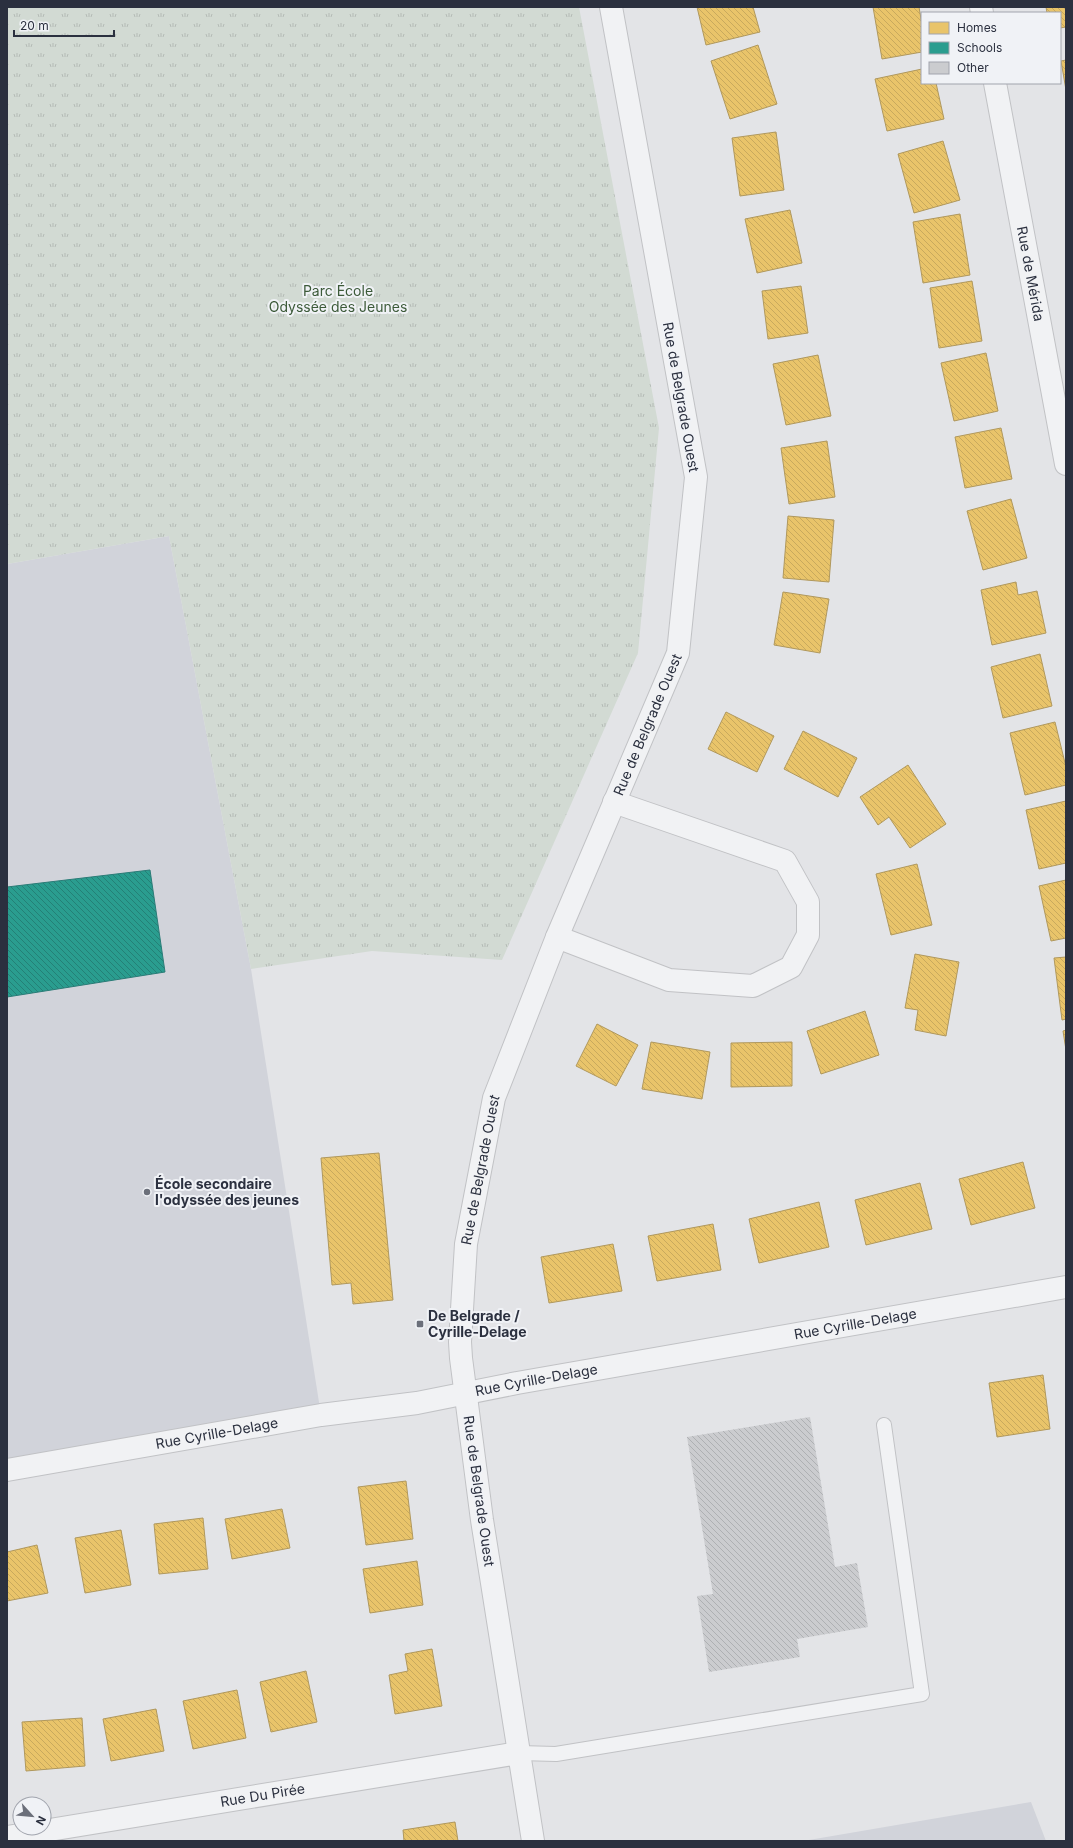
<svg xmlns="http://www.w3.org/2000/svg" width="1073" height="1848" font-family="Inter,sans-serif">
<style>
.built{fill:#d1d3da}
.park{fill:url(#park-tufts)}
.homes{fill:url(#homes-back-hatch);stroke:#b0985d}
.schools{fill:url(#schools-back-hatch);stroke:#2a7c77}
.building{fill:url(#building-back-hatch)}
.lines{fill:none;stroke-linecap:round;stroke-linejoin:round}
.service-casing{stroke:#c1c2c5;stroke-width:16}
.minor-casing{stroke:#c1c2c5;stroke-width:24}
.service{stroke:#f1f2f4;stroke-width:14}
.minor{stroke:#f1f2f4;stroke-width:22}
.poi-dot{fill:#6b6f7a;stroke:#f0f2f6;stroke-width:1.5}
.labels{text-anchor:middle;stroke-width:4;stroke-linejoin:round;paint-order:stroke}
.street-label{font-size:14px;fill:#2b303f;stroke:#f0f2f6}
.park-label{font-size:14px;fill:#3c5a39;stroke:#f0f2f6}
.poi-label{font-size:14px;font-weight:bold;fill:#2b303f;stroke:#f0f2f6;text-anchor:start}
</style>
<defs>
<pattern id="park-tufts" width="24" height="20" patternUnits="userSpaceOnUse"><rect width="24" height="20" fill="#d2dad3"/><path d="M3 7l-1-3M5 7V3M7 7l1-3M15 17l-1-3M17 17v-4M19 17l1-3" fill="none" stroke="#b4bbb6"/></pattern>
<pattern id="homes-back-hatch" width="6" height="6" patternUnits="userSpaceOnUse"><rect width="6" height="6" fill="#e9c46a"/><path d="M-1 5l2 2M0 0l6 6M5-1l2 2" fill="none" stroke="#c8a95d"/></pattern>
<pattern id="schools-back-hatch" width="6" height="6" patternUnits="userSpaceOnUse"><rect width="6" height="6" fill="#2a9d8f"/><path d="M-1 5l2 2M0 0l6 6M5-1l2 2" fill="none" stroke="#248076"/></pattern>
<pattern id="building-back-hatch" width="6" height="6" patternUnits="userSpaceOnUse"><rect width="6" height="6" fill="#cbcccf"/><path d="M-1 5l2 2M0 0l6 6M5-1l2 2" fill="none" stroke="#aeb0b3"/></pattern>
</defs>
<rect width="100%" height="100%" fill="#e3e4e7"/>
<g class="built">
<path d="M169,536L251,969L321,1415L7,1470V564Z"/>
<path d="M1031,1802L1046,1841H803Z"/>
</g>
<path class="park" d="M7,7H579L659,428L638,653L502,960L372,951L251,969L169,536L7,564Z"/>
<g class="homes">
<path d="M697,7H753L760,32L706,45Z"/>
<path d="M873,7H919L922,25V52L882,59Z"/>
<path d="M1046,7H1066V27L1060,28V13H1047Z"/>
<path d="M758,45L777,104L730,119L711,61Z"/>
<path d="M1066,60V90L1061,61Z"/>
<path d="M922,69V83H936L944,119L887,131L875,79Z"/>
<path d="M776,132L784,190L740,196L732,138Z"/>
<path d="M943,141L960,200L914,213L898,154Z"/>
<path d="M790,210L802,263L757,273L745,219Z"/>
<path d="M960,214L970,275L923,283L913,222Z"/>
<path d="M972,281L982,341L939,348L930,288Z"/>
<path d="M801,286L808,333L768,339L762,291Z"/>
<path d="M986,353L998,411L954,421L941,363Z"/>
<path d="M818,355L831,416L786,425L773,364Z"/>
<path d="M1001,428L1012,479L965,488L955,437Z"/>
<path d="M827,441L835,497L789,504L781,448Z"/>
<path d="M1011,499L1027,558L983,570L967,511Z"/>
<path d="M788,516L834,520L829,582L783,578Z"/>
<path d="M1016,582L1018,595L1037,591L1046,633L992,645L981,590Z"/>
<path d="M783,592L829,599L820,653L774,645Z"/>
<path d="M1040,654L1052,706L1003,718L991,667Z"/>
<path d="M726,712L774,736L757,772L708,749Z"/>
<path d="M1055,722L1066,767V785L1025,795L1010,733Z"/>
<path d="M803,731L857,758L838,797L784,769Z"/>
<path d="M908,765L946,824L910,848L889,817L878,825L860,797Z"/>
<path d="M1066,801V863L1039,869L1026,810Z"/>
<path d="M917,864L932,925L891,935L876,874Z"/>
<path d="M1066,880V938L1051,941L1039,886Z"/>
<path d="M915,954L959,962L946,1036L915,1030L918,1010L905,1008Z"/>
<path d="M1066,957V1019L1062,1020L1054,958Z"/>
<path d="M865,1011L879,1055L821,1074L807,1031Z"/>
<path d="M597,1024L638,1045L616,1086L576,1066Z"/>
<path d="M1066,1030V1050L1063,1031Z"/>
<path d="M651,1042L710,1052L702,1099L642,1089Z"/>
<path d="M792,1042V1086L731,1087V1043Z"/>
<path d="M379,1153L393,1300L353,1304L351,1283L332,1285L321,1158Z"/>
<path d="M1023,1162L1035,1208L971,1225L959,1179Z"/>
<path d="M920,1183L932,1229L866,1245L855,1200Z"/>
<path d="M819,1202L829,1247L759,1263L749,1219Z"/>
<path d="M713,1224L721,1270L657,1281L648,1236Z"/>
<path d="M613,1244L622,1291L549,1303L541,1257Z"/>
<path d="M1043,1375L1050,1429L997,1437L989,1383Z"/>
<path d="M406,1481L413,1539L366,1545L358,1487Z"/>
<path d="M282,1509L290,1548L232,1559L225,1519Z"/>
<path d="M203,1518L208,1569L159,1574L154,1524Z"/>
<path d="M121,1530L131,1585L85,1593L75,1538Z"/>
<path d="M37,1545L48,1593L7,1601V1552Z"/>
<path d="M417,1561L423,1605L370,1613L363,1569Z"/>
<path d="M432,1649L442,1706L395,1714L389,1675L408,1671L405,1654Z"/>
<path d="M306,1671L317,1722L271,1732L260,1682Z"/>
<path d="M237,1690L246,1738L193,1749L183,1701Z"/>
<path d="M156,1709L164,1751L111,1761L103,1719Z"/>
<path d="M82,1718L85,1766L26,1771L22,1722Z"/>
<path d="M455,1822L458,1841H404L403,1830Z"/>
</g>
<path class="schools" d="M150,870L165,972L7,997V887Z"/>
<path class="building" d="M810,1417L835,1567L857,1563L868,1627L797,1639L800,1657L709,1672L697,1596L713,1594L687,1437Z"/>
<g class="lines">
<defs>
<path id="service" d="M519,1753L556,1754L922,1694L884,1425"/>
<g id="minor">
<path d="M981,7L982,13"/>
<path id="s1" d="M995,83L1066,464"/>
<path d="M557,937L669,980L753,986L791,967L808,935V902L785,861L614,802"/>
<path id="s2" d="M7,1470L321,1415L417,1403L517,1383L1066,1287"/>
<path id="s3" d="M7,1837L519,1753"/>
<path id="s4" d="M533,1841L482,1520L461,1358L460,1342L466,1244L494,1098L557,937L678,653L696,477L611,7"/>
</g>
</defs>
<use href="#service" class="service-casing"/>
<use href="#minor" class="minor-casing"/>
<use href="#service" class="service"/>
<use href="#minor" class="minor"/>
</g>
<g class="poi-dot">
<circle cx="147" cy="1192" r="4"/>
<rect x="416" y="1320" width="8" height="8" rx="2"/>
</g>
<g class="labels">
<g class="street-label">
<text dy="5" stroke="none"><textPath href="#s1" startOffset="194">Rue de Mérida</textPath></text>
<text transform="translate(681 397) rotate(80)" y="5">Rue de Belgrade Ouest</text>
<text dy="5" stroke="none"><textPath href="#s4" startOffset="1155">Rue de Belgrade Ouest</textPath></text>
<text dy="5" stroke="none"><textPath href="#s4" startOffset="678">Rue de Belgrade Ouest</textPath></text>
<text dy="5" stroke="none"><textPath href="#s2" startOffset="861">Rue Cyrille-Delage</textPath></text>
<text dy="5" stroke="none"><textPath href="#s2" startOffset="537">Rue Cyrille-Delage</textPath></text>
<text dy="5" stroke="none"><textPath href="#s2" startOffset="213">Rue Cyrille-Delage</textPath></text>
<text transform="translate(479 1491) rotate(82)" y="5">Rue de Belgrade Ouest</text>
<text dy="5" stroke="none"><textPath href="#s3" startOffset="259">Rue Du Pirée</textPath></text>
</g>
<g class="park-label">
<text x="338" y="296">Parc École<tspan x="338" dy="16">Odyssée des Jeunes</tspan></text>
</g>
<g class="poi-label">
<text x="155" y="1189">École secondaire<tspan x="155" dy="16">l'odyssée des jeunes</tspan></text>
<text x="428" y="1321">De Belgrade /<tspan x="428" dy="16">Cyrille-Delage</tspan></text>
</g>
</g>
<rect width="1073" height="1848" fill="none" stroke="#2b303f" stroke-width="16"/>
<rect x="921" y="12" width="140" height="72" fill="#f0f2f6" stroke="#a1a4ad"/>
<rect x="929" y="22" width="20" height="12" fill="#e9c46a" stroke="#a1a4ad"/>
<text x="957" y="32" font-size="12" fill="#2b303f">Homes</text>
<rect x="929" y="42" width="20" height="12" fill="#2a9d8f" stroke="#a1a4ad"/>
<text x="957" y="52" font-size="12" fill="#2b303f">Schools</text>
<rect x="929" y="62" width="20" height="12" fill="#cbcccf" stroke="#a1a4ad"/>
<text x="957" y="72" font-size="12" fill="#2b303f">Other</text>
<g transform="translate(32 1816) rotate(117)"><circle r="19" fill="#f0f2f6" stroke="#a1a4ad"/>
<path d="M0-3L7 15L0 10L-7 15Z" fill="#6b6f7a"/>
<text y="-6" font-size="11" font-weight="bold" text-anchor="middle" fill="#2b303f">N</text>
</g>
<path d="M14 30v6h100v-6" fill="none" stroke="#2b303f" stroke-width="2"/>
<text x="20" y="30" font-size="12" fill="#2b303f" stroke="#f0f2f6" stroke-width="3" paint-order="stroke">20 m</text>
</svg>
